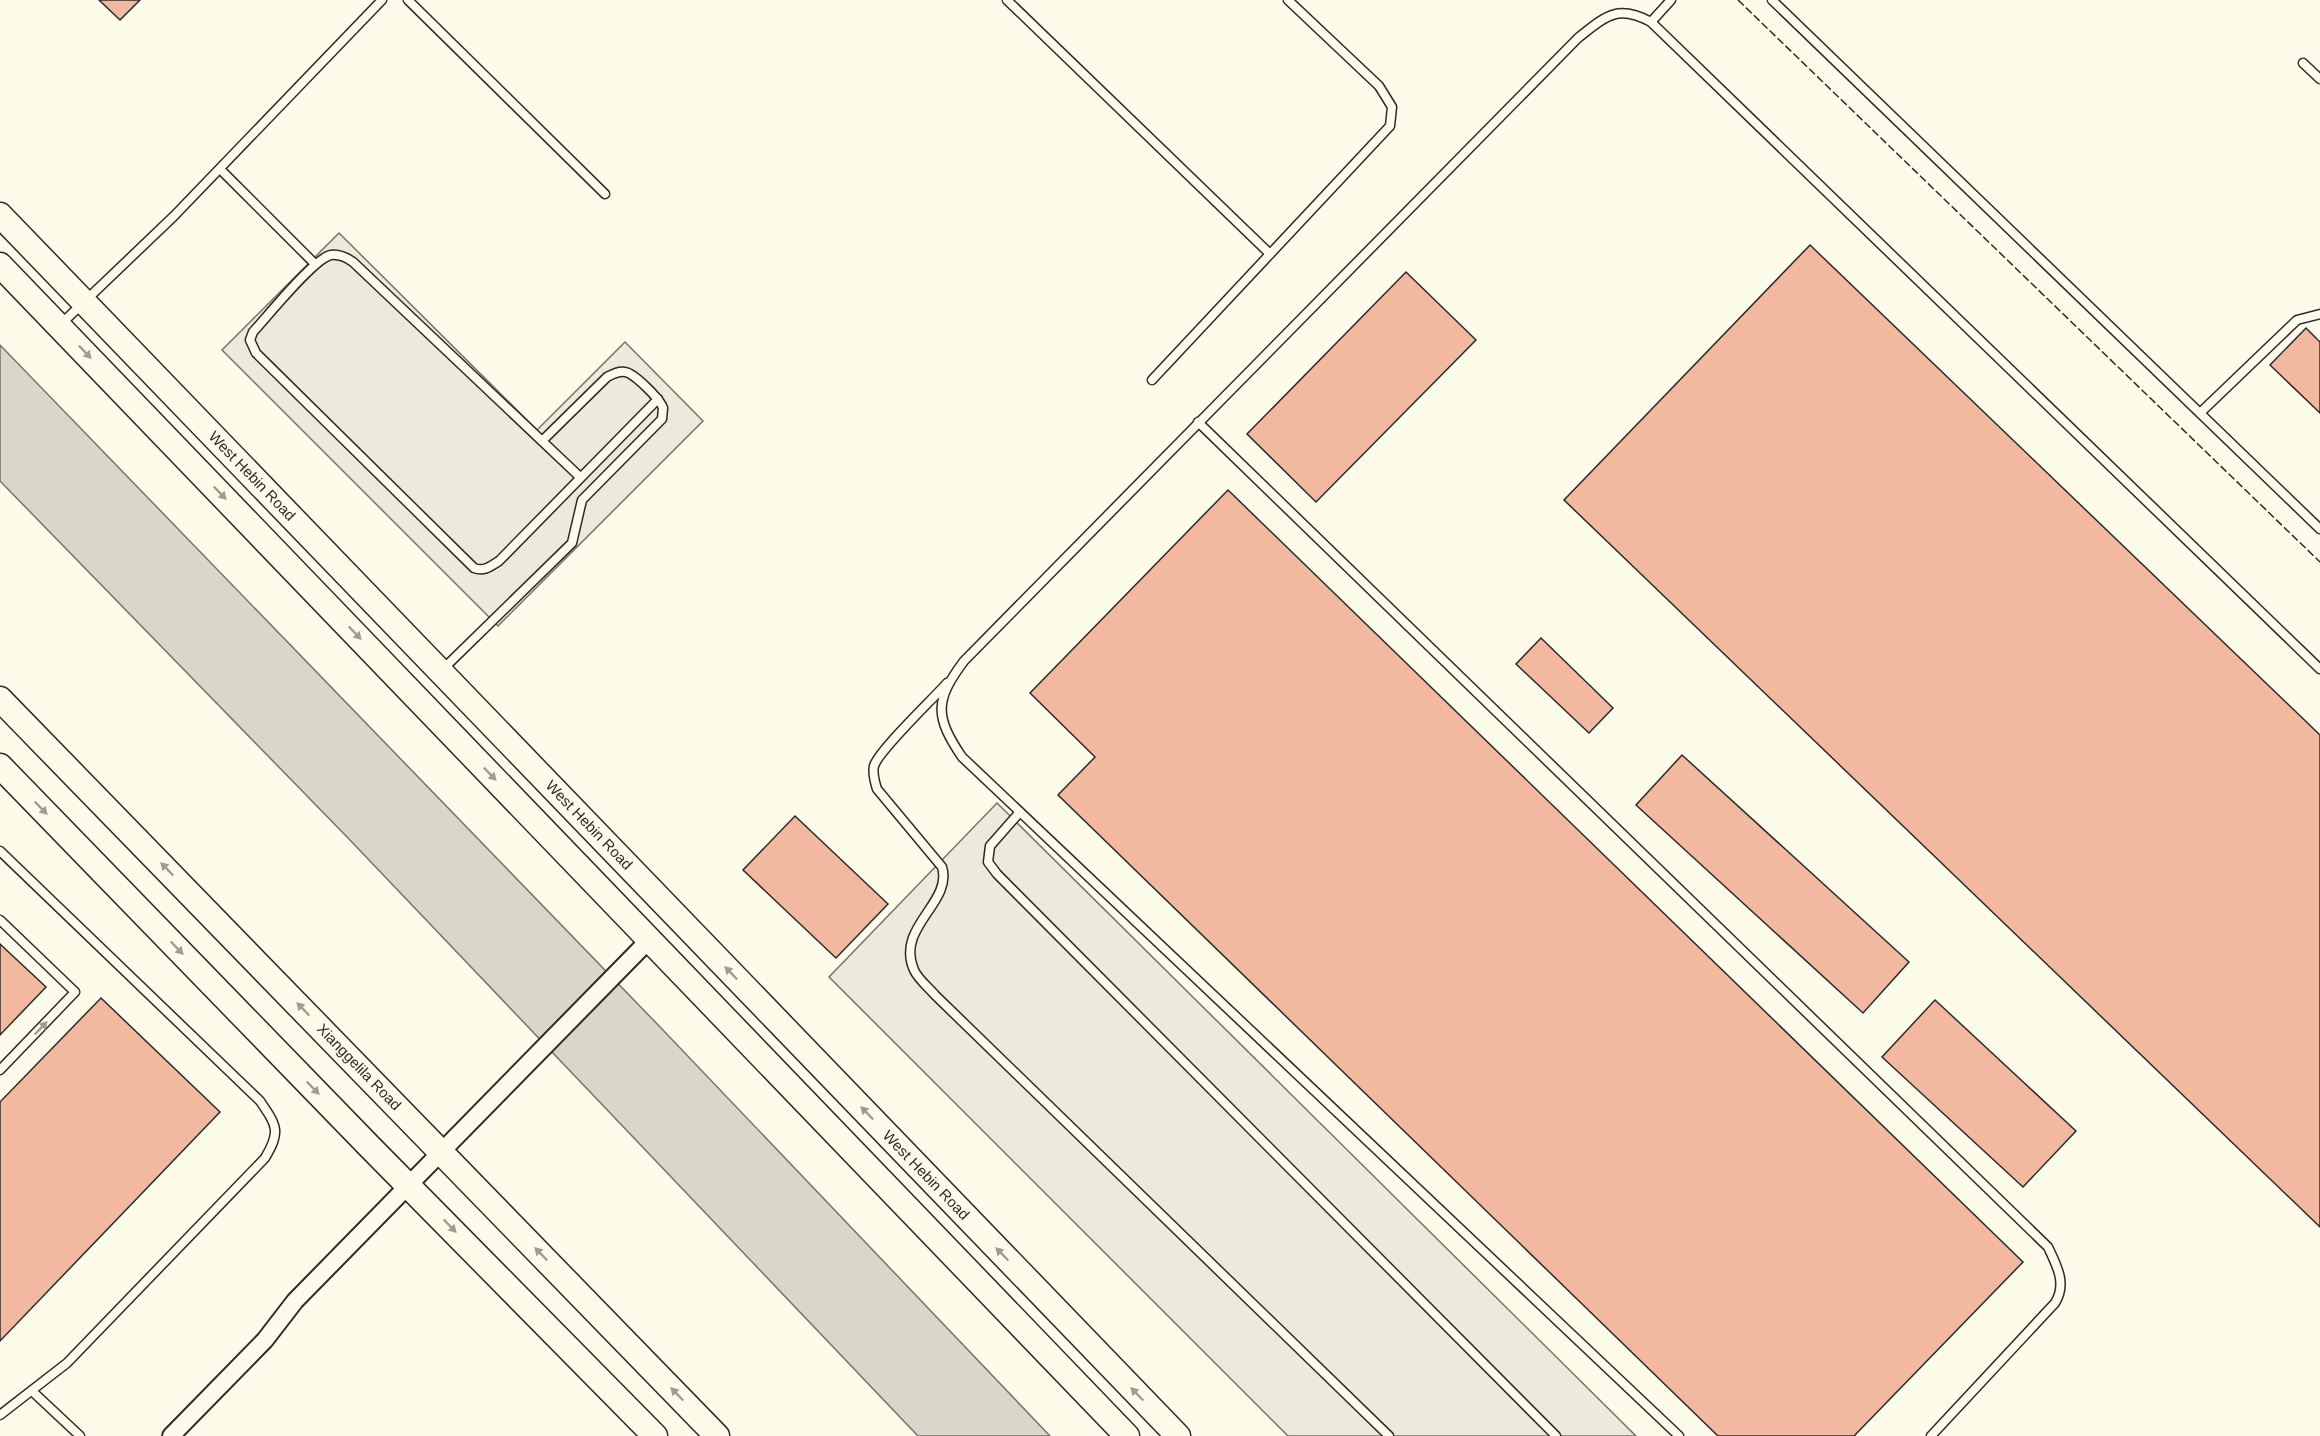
<svg xmlns="http://www.w3.org/2000/svg" width="2320" height="1436" font-family="Arial,sans-serif">
<style>
.parking{fill:#eceadb;stroke:#74746e;stroke-width:1.5}
.water{fill:#d8d7c9;stroke:#74746e;stroke-width:1.5}
.building{fill:#f2b8a0;stroke:#2b2b2b;stroke-width:1.5}
.lines{fill:none;stroke-linecap:round;stroke-linejoin:round}
.lane-casing{stroke:#2b2b2b;stroke-width:11}
.street-casing{stroke:#2b2b2b;stroke-width:20}
.secondary-casing{stroke:#2b2b2b;stroke-width:27}
.lane{stroke:#fdfbea;stroke-width:8}
.street{stroke:#fdfbea;stroke-width:16}
.secondary{stroke:#fdfbea;stroke-width:24}
.fence{stroke:#2b2b2b;stroke-width:1.5;stroke-dasharray:8 3;stroke-linecap:butt}
.oneway{fill:#9e9d94}
.labels{text-anchor:middle;stroke-width:4.5;stroke-linejoin:round;paint-order:stroke}
.street-label{font-size:15px;fill:#2b2b2b;stroke:#fdfbea}
</style>
<rect width="100%" height="100%" fill="#fdfbea"/>
<g class="parking">
<path d="M339,233L537,430L625,342L703,421L498,626L222,350Z"/>
<path d="M997,803L1636,1436H1288L829,977Z"/>
</g>
<path class="water" d="M0,345L662,1029L1050,1436H918L348,838L0,481Z"/>
<g class="building">
<path d="M99,0H140L120,20Z"/>
<path d="M1810,245L2320,735V1227L1564,500Z"/>
<path d="M1406,272L1476,340L1316,502L1247,434Z"/>
<path d="M2306,328L2320,342V413L2270,365Z"/>
<path d="M1228,490L2023,1262L1854,1436H1718L1058,795L1095,757L1030,693Z"/>
<path d="M1541,638L1613,708L1589,733L1516,664Z"/>
<path d="M1682,755L1909,962L1863,1013L1636,805Z"/>
<path d="M795,816L888,904L836,958L743,870Z"/>
<path d="M0,944L46,987L0,1035Z"/>
<path d="M101,998L220,1112L0,1341V1102Z"/>
<path d="M1935,1000L2076,1131L2023,1187L1882,1057Z"/>
</g>
<g class="lines">
<defs>
<g id="lane">
<path d="M408,0L605,194"/>
<path d="M1007,0L1270,254"/>
<path d="M1772,0L2320,529"/>
<path d="M1651,22L1671,0"/>
<path d="M2303,63L2320,79"/>
<path d="M220,169L315,264"/>
<path d="M60,325L174,216L382,0"/>
<path d="M1152,380L1390,126L1392,107L1379,86L1288,0"/>
<path d="M2200,413L2297,320L2320,314"/>
<path d="M1198,422L2048,1247C2057,1266 2067,1284 2055,1303L1931,1436"/>
<path d="M580,477L353,262C346,257 340,254 331,255C314,258 267,317 253,332L250,340L256,353L474,568C484,572 491,566 499,561L658,399"/>
<path d="M441,671L572,543L582,500L662,419L663,408C660,399 634,373 625,372C618,371 613,374 607,377L542,441"/>
<path d="M947,683C933,699 879,750 874,766C872,774 875,782 877,789L942,867C953,903 895,927 914,970C918,979 929,988 935,995L1389,1436"/>
<path d="M1020,812L990,846L988,862L997,874L1556,1436"/>
<path d="M0,851L260,1101C277,1126 281,1131 265,1158L67,1363L0,1415"/>
<path d="M0,920L75,992L0,1070"/>
<path d="M32,1391L80,1436"/>
<path d="M1679,1436L962,757C935,717 934,701 964,661L1578,38C1606,16 1617,4 1651,22L2320,669"/>
</g>
<path id="street" d="M171,1436L265,1340L295,1301L649,940"/>
<g id="secondary">
<path d="M0,215L1178,1436"/>
<path d="M0,265L1127,1436"/>
<path d="M0,699L717,1436"/>
<path d="M0,766L369,1146L655,1436"/>
</g>
</defs>
<use href="#lane" class="lane-casing"/>
<use href="#street" class="street-casing"/>
<use href="#secondary" class="secondary-casing"/>
<use href="#lane" class="lane"/>
<use href="#street" class="street"/>
<use href="#secondary" class="secondary"/>
<path class="fence" d="M1738,0L2320,562"/>
</g>
<defs><path id="oneway-solid" d="M-6-.8H1V-3.2L6.5 0L1 3.2V.8H-6Z" transform="scale(1.5)"/></defs>
<g class="oneway">
<use href="#oneway-solid" transform="translate(85 352) rotate(46)"/>
<use href="#oneway-solid" transform="translate(220 493) rotate(46)"/>
<use href="#oneway-solid" transform="translate(355 633) rotate(46)"/>
<use href="#oneway-solid" transform="translate(490 774) rotate(46)"/>
<use href="#oneway-solid" transform="translate(41 808) rotate(46)"/>
<use href="#oneway-solid" transform="translate(167 869) rotate(-134)"/>
<use href="#oneway-solid" transform="translate(177 948) rotate(46)"/>
<use href="#oneway-solid" transform="translate(731 973) rotate(-134)"/>
<use href="#oneway-solid" transform="translate(303 1009) rotate(-134)"/>
<use href="#oneway-solid" transform="translate(41 1028) rotate(-46)"/>
<use href="#oneway-solid" transform="translate(313 1088) rotate(46)"/>
<use href="#oneway-solid" transform="translate(867 1113) rotate(-134)"/>
<use href="#oneway-solid" transform="translate(450 1226) rotate(46)"/>
<use href="#oneway-solid" transform="translate(541 1254) rotate(-134)"/>
<use href="#oneway-solid" transform="translate(1002 1254) rotate(-134)"/>
<use href="#oneway-solid" transform="translate(677 1394) rotate(-134)"/>
<use href="#oneway-solid" transform="translate(1137 1394) rotate(-134)"/>
</g>
<g class="labels">
<g class="street-label">
<text transform="translate(252 476) rotate(46)" y="5">West Hebin Road</text>
<text transform="translate(589 825) rotate(46)" y="5">West Hebin Road</text>
<text transform="translate(359 1067) rotate(46)" y="5">Xianggelila Road</text>
<text transform="translate(926 1175) rotate(46)" y="5">West Hebin Road</text>
</g>
</g>
</svg>
